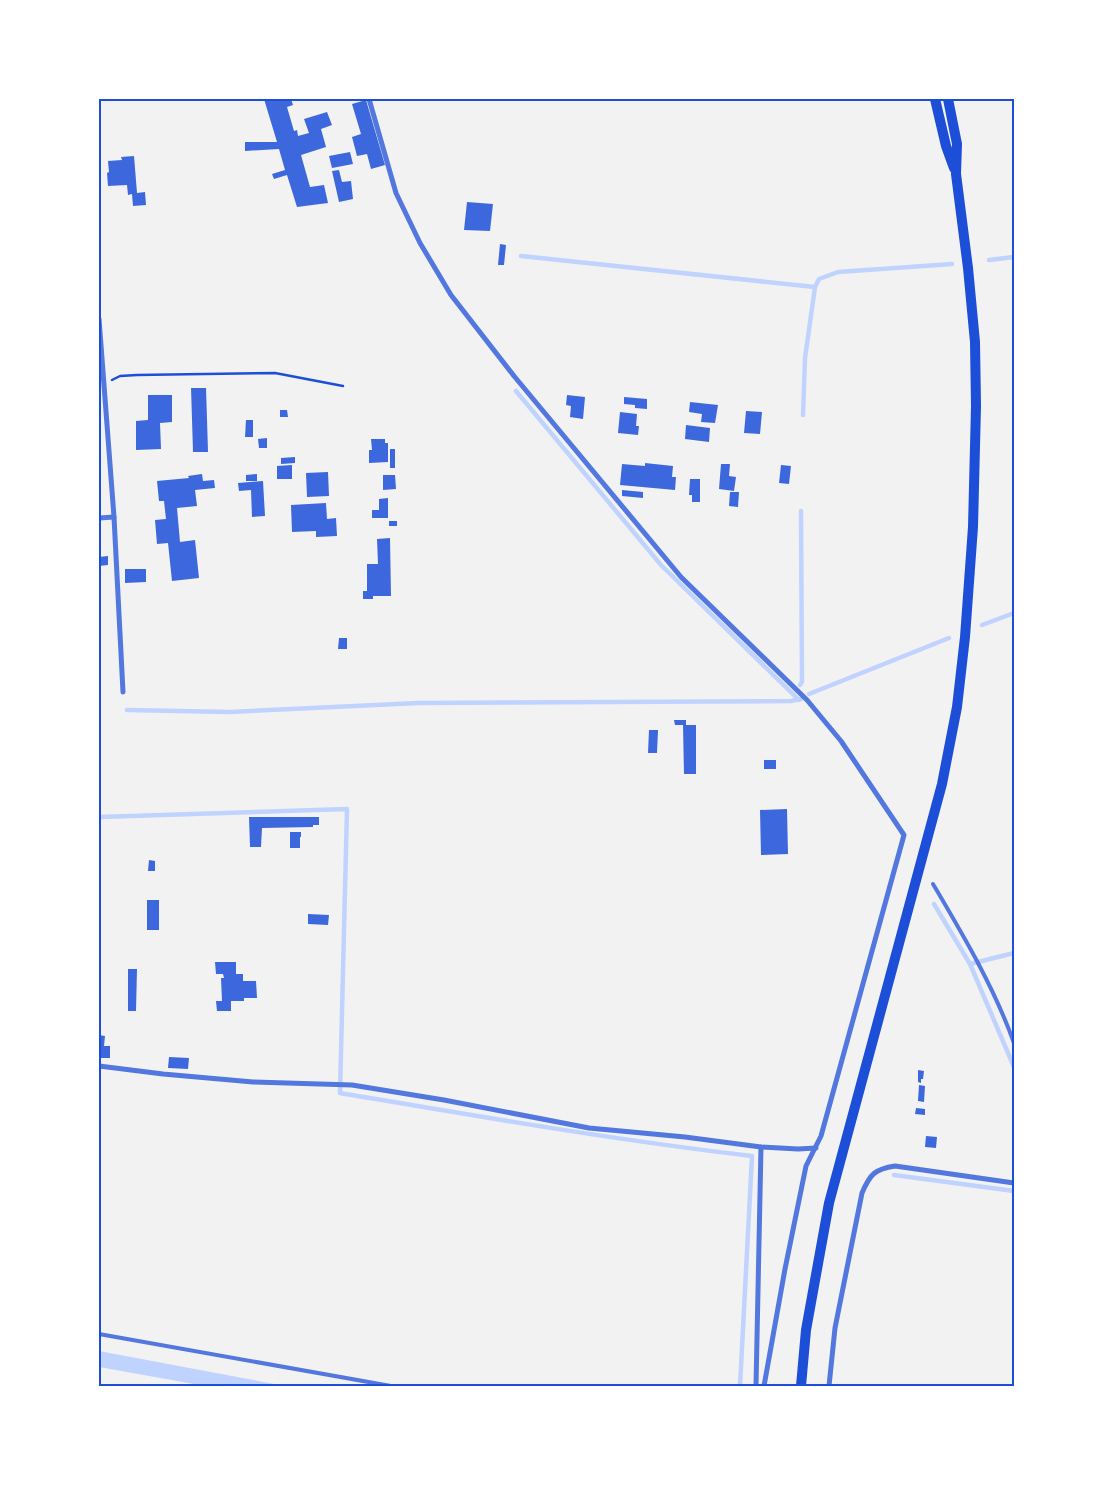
<svg xmlns="http://www.w3.org/2000/svg" width="1113" height="1485" font-family="'Work Sans',sans-serif">
<style>
.water{fill:#bfd3fe}
.lines{fill:none;stroke-linecap:round;stroke-linejoin:round}
.stream{stroke:#bfd3fe;stroke-width:4.5}
.building{fill:#3d67dc}
.path{stroke:#1d4ed8;stroke-width:2.5}
.service{stroke:#5277de;stroke-width:4}
.minor{stroke:#5277de;stroke-width:5}
.secondary{stroke:#1d4ed8;stroke-width:10}
.neatline{fill:none;stroke:#1d4ed8;stroke-width:2}
</style>
<rect width="100%" height="100%" fill="#f2f2f2"/>
<path class="water" d="M99,1351L285,1386H205L99,1367Z"/>
<g class="lines">
<g class="stream">
<path d="M521,256L815,287"/>
<path d="M989,260L1014,257"/>
<path d="M516,391L661,565L799,700"/>
<path d="M803,415L805,358L815,287L819,279L838,272L952,264"/>
<path d="M982,625L1014,613"/>
<path d="M800,685L802,682L801,511"/>
<path d="M809,694L949,638"/>
<path d="M127,710L230,712L418,703L791,701L801,699"/>
<path d="M99,817L347,809L340,1093C477,1116 614,1140 752,1156L740,1386"/>
<path d="M934,904L970,964L1014,1067"/>
<path d="M970,964L1014,953"/>
<path d="M894,1175L1014,1191"/>
</g>
</g>
<g class="building">
<path d="M264,99H282V101L291,99L293,105L287,107L294,131L297,130L298,136L309,133L304,119L327,112L332,125L321,129L326,147L301,155L310,187L324,185L328,203L297,207L287,175L274,179L272,174L285,170L279,149L245,151V142H277Z"/>
<path d="M366,100L385,165L371,169L367,154L357,156L352,137L361,134L352,104Z"/>
<path d="M350,152L353,164L332,168L329,156Z"/>
<path d="M134,156L137,193L145,192L146,205L133,206L132,194L128,195L127,185L108,186L107,173L109,172L108,161L122,160L121,157Z"/>
<path d="M339,170L342,182L351,181L353,199L339,202L332,171Z"/>
<path d="M467,202L493,204L490,231L464,230Z"/>
<path d="M500,244L506,245L504,265H498Z"/>
<path d="M191,388H206L208,452H193Z"/>
<path d="M148,395H172V422L160,423L161,449L136,450V421L148,420Z"/>
<path d="M567,395L585,397L583,419L570,417L571,406L566,405Z"/>
<path d="M624,397L647,399V409L635,408V405L624,404Z"/>
<path d="M690,402L718,405L715,423L701,422L702,414L689,412Z"/>
<path d="M280,410H287L288,417H280Z"/>
<path d="M746,411L762,412L760,434L744,433Z"/>
<path d="M620,412L637,414L636,426H639L638,435L618,433Z"/>
<path d="M246,420H253V437H245Z"/>
<path d="M686,425L710,428L709,442L685,439Z"/>
<path d="M267,438V448H259L258,439Z"/>
<path d="M371,439H385V443H388V462L369,463V450H372Z"/>
<rect x="390" y="449" width="5" height="19"/>
<path d="M295,457V463L281,464V458Z"/>
<path d="M645,463L673,466L672,477H676L675,490L620,485L622,464L645,466Z"/>
<path d="M721,464H730L729,476L736,477L734,491L719,489Z"/>
<path d="M292,465V479H277V466Z"/>
<path d="M781,465L791,466L789,484L779,483Z"/>
<path d="M328,472L329,496L307,497L306,473Z"/>
<path d="M202,474L203,481L214,480L215,488L195,490L197,506L177,508L180,542L195,540L199,578L172,581L168,543L157,544L155,520L166,519L164,501H159L157,481L189,478L188,476Z"/>
<path d="M257,474V481H246V475Z"/>
<path d="M383,475H395L396,489L383,490Z"/>
<path d="M690,479H700V502H692V495H689Z"/>
<path d="M263,481L265,516L252,517L251,490L239,491L238,483Z"/>
<path d="M622,490L643,492V498L622,496Z"/>
<path d="M730,492H739L738,507L729,506Z"/>
<path d="M388,498V518H372V510H379V499Z"/>
<path d="M326,503L327,519L336,518L337,536L316,537V531L292,532L291,505Z"/>
<rect x="389" y="521" width="8" height="5"/>
<path d="M390,538L391,596H373V599H363V591H367V564H378L377,539Z"/>
<path d="M108,556V565L99,566V557Z"/>
<path d="M125,569H146V582L125,583Z"/>
<path d="M339,638H347V649H338Z"/>
<path d="M674,720H686V725H696V774H684L683,725H675Z"/>
<path d="M649,730H658L657,753H648Z"/>
<rect x="764" y="760" width="12" height="9"/>
<path d="M787,809L788,854L761,855L760,810Z"/>
<path d="M249,817H319V825H313V827L262,828L261,847H250Z"/>
<path d="M290,832H301V837H300V848H290Z"/>
<path d="M149,860L155,861V871H148Z"/>
<rect x="147" y="900" width="12" height="30"/>
<path d="M308,914L329,915L328,925L308,924Z"/>
<path d="M215,962H236V974H243V981H256L257,998H244V1001H231V1011H217L216,1001H222L221,978H224L223,974H216Z"/>
<path d="M128,969H137L136,1011H128Z"/>
<path d="M99,1035L105,1036L104,1046H110V1058H99Z"/>
<path d="M169,1057L189,1058L188,1069L168,1068Z"/>
<path d="M918,1070L924,1071L923,1079H921V1083L918,1082Z"/>
<path d="M919,1085L925,1086L924,1102L918,1101Z"/>
<path d="M916,1108L925,1109V1115L915,1114Z"/>
<path d="M926,1136L937,1137L936,1148L925,1147Z"/>
</g>
<g class="lines">
<path class="path" d="M112,380L120,376L137,375L275,373L343,386"/>
<g class="service">
<path d="M933,884C963,935 994,987 1014,1043"/>
<path d="M99,1334L391,1386"/>
</g>
<g class="minor">
<path d="M369,99L396,193L420,243L451,295L514,376L681,577L807,700L841,741L904,835L821,1136L806,1166L785,1269L764,1386"/>
<path d="M99,319L114,517L123,692"/>
<path d="M99,518L114,517"/>
<path d="M99,1066L163,1074L253,1082L352,1085L444,1100L589,1128L685,1137L761,1147L798,1149L816,1148"/>
<path d="M756,1386L761,1147"/>
<path d="M829,1386L835,1328L862,1193C870,1174 875,1169 895,1166L1014,1183"/>
</g>
<g class="secondary">
<path d="M935,99L946,146L954,168"/>
<path d="M801,1386L806,1330L829,1203L942,784L957,707L965,637L973,527L976,406L975,342L968,268L956,174L957,144L948,99"/>
</g>
</g>
<rect width="1113" height="1485" fill="none" stroke="#ffffff" stroke-width="200"/>
<rect x="100" y="100" width="913" height="1285" class="neatline"/>
</svg>
